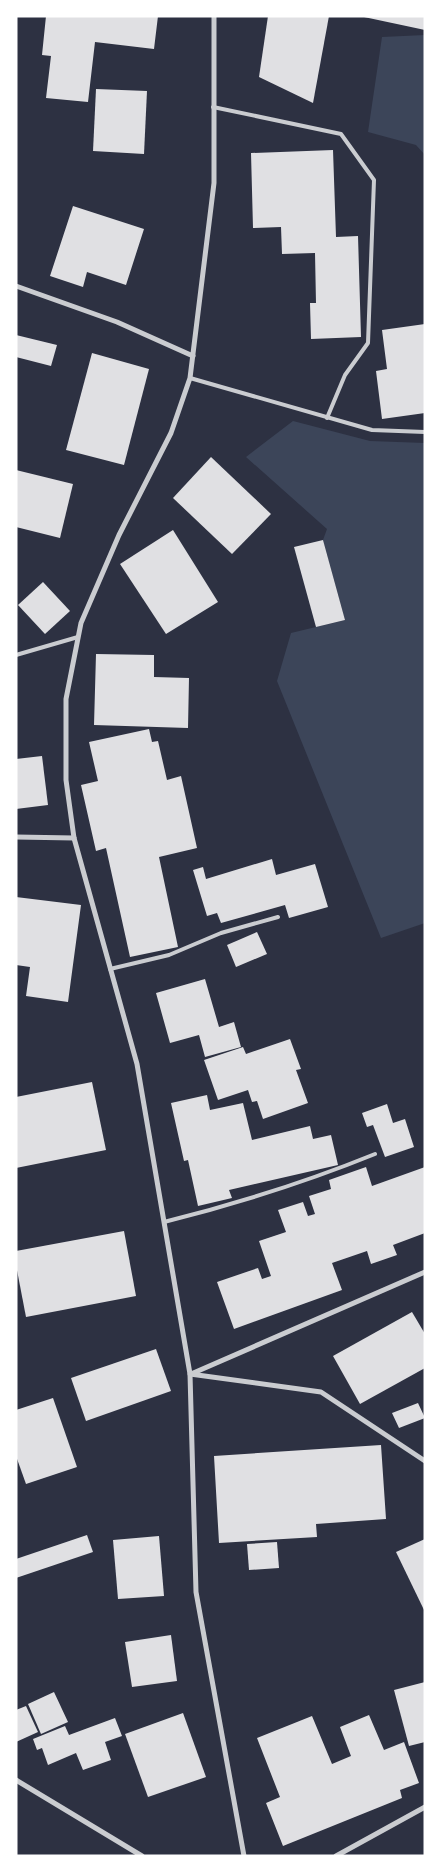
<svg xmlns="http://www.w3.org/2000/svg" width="441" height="1872" font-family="'Space Grotesk',sans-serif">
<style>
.green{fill:#3c4559}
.building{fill:#e0e0e3}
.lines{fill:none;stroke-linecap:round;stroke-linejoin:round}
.service{stroke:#caccd0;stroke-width:4}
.minor{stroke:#caccd0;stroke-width:5}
</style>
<rect width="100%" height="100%" fill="#2d3142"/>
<g class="green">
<path d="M425,35V155L416,145L368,132L382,37Z"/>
<path d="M293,421L370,441L425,443V923L381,938L277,681L291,633L345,620L323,540L327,529L246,457Z"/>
</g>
<g class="building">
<path d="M46,16H158L154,49L95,42L88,102L46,98L51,56L42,55Z"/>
<path d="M268,16H329L313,103L259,77Z"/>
<path d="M364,16H425V30L364,17Z"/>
<path d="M96,89L147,91L144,154L93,151Z"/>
<path d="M333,150L336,237L358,236L361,337L311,339L310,303H316L315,253L282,254L281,227L253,228L251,153Z"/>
<path d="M73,206L144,229L126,285L87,272L83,287L50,276Z"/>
<path d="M425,324V413L382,419L376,371L387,369L382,330Z"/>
<path d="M16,335L57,345L51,366L16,357Z"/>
<path d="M92,353L149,369L124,465L66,450Z"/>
<path d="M211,457L271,514L232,554L173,498Z"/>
<path d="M16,470L73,484L60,538L16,527Z"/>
<path d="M173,530L218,602L166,634L120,564Z"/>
<path d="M323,540L345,620L316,627L294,547Z"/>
<path d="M43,582L70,611L45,634L18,605Z"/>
<path d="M96,654L154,655V677L189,678L188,728L94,725Z"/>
<path d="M149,729L152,742L158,741L167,780L181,776L197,848L159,857L178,947L130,957L106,848L96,851L81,785L98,781L89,742Z"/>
<path d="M42,756L48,805L16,809V759Z"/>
<path d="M272,859L276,875L315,864L328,907L289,918L285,905L221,923L217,913L207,916L193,870L203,867L206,879Z"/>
<path d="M16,897L81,905L68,1002L26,996L30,967L16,965Z"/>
<path d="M257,932L267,954L236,967L227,945Z"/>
<path d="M205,979L219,1027L234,1022L241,1047L205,1057L199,1035L170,1043L156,993Z"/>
<path d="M290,1039L301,1069L296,1070L308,1103L263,1119L257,1101L252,1102L248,1090L218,1100L204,1060L243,1047L246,1054Z"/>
<path d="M92,1082L106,1150L16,1168V1097Z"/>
<path d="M207,1095L210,1110L243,1103L252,1140L310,1126L313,1139L331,1135L338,1165L229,1190L232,1198L198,1206L188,1160L184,1161L171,1103Z"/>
<path d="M387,1104L393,1123L405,1119L414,1147L385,1157L373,1125L367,1127L362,1113Z"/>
<path d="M366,1167L372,1186L425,1167V1233L393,1245L397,1255L371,1264L367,1251L332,1263L342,1290L234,1329L217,1282L258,1268L262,1279L271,1276L259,1241L286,1232L278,1210L303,1202L308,1216L315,1214L309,1196L331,1189L329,1180Z"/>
<path d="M124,1231L136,1296L26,1317L16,1265V1251Z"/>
<path d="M412,1312L425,1334V1368L360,1404L333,1356Z"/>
<path d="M156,1349L171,1391L86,1421L71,1378Z"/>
<path d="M53,1398L77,1467L26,1484L16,1456V1410Z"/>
<path d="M418,1403L425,1418L399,1428L392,1413Z"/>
<path d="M381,1445L386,1519L316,1524L317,1537L219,1543L214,1456Z"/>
<path d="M87,1535L93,1552L16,1578V1559Z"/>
<path d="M159,1536L164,1596L118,1599L113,1540Z"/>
<path d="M425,1539V1612L396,1552Z"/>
<path d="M277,1542L279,1568L249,1570L247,1544Z"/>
<path d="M171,1635L177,1681L132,1687L125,1642Z"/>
<path d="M425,1682V1742L409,1746L394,1690Z"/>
<path d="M54,1692L68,1722L41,1734L28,1704Z"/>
<path d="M26,1706L38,1732L16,1742V1710Z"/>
<path d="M183,1713L206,1777L148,1797L125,1734Z"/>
<path d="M369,1715L384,1750L404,1742L419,1783L400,1790L402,1798L283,1846L266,1803L280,1797L257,1738L312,1716L332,1764L351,1756L340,1727Z"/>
<path d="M115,1718L122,1736L105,1742L111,1760L83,1770L76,1753L48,1765L42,1748L37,1750L33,1739L65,1726L69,1735Z"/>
</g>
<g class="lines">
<g class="service">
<path d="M213,107L341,134L374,180L368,343L345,375L327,418"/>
<path d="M190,378L372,430L425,432"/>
<path d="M16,655L78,637"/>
<path d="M110,969L169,955L221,933L278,917"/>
<path d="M164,1222C236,1204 306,1182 375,1154"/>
</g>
<g class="minor">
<path d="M214,16V183L190,378L171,433L119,535L81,623L66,699V780L74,838L137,1064L190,1374L196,1592L244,1856"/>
<path d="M16,286L117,322L193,356"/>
<path d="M16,837L74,838"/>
<path d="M190,1374L321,1392L425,1461"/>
<path d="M191,1374L425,1272"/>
<path d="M16,1780L142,1856"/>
<path d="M336,1856L425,1807"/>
</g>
</g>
<rect width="441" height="1872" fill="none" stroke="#ffffff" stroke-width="35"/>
</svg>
